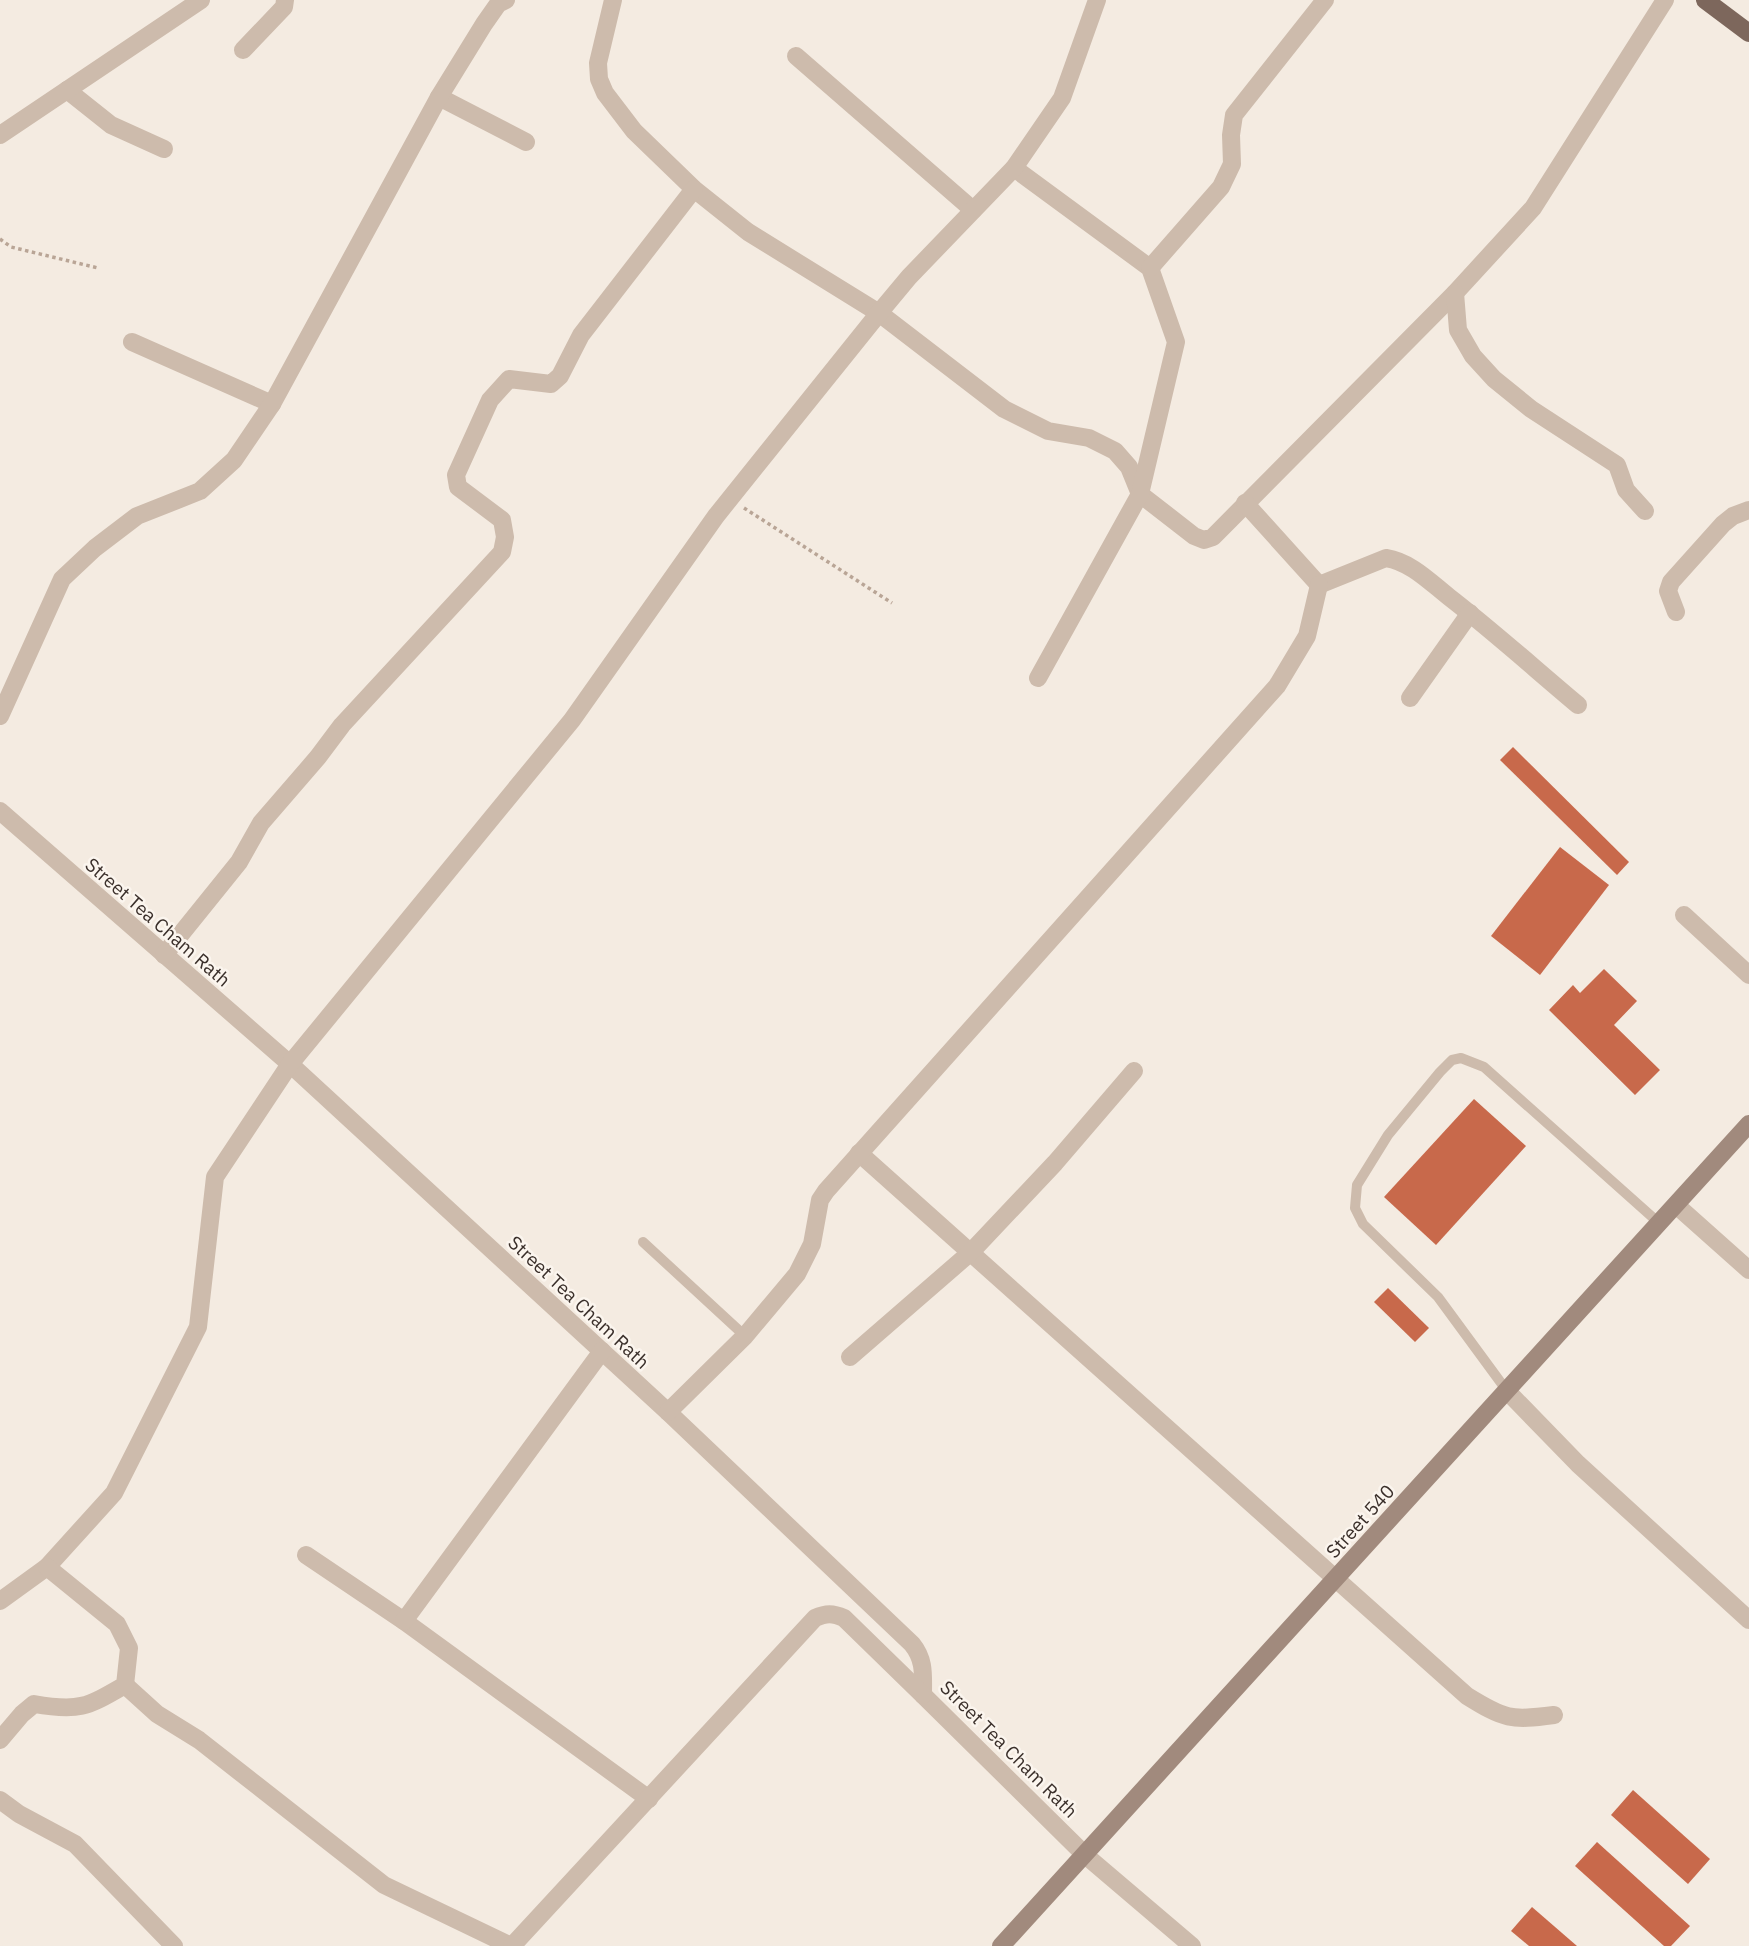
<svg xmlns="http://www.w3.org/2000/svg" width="1749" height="1946" font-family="'IBM Plex Sans',sans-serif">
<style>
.building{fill:#c8694b}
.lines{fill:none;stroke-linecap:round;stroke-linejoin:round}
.path{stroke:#b9a596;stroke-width:3.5;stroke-dasharray:3.5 3.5;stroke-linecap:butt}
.lane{stroke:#cdbbac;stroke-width:10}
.street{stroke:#cdbbac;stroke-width:18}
.secondary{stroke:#a18a7d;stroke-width:18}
.primary{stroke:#7d675c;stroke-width:18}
.labels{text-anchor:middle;stroke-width:5;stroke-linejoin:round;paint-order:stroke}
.street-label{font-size:19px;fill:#3b302b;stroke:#fbf5ee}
</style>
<rect width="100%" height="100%" fill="#f4ebe1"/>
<g class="building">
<path d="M1513,747L1629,862L1617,875L1500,760Z"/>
<path d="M1560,847L1609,885L1540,975L1491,936Z"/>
<path d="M1604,969L1637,1001L1614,1025L1660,1070L1635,1095L1549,1010L1573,985L1580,993Z"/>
<path d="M1474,1099L1526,1146L1436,1245L1384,1197Z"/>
<path d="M1388,1288L1429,1328L1415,1342L1374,1302Z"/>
<path d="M1633,1790L1710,1859L1688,1884L1611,1815Z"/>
<path d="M1597,1842L1690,1926L1671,1946H1664L1575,1866Z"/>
<path d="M1532,1907L1577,1946H1529L1511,1931Z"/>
</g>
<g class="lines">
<g class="path">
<path d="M0,239L11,247L98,268"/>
<path d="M744,508L892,603"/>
</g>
<g class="lane">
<path d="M643,1242L745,1336"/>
<path d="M1507,1391L1438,1297L1363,1224L1355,1208L1357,1185L1388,1135L1440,1072L1452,1060L1461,1058L1484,1067L1659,1223"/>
</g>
<g class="street">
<path d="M613,0L598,63L599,79L605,93L634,131L694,189L748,232L879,313L1004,409L1048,431L1089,438L1115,451L1129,467L1140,494L1194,536L1204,540L1213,537L1455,293L1533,208L1665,0"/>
<path d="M243,50L284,7L285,0"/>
<path d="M796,56L973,210"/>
<path d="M67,90L111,125L164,149"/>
<path d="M439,97L526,142"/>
<path d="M0,135L201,0"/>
<path d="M1014,168L1150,268L1176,342L1140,494L1038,678"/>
<path d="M1150,268L1221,187L1232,164L1231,135L1234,115L1325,0"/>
<path d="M1455,293L1458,330L1473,356L1494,379L1531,409L1617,465L1626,490L1645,511"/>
<path d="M132,342L272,404"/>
<path d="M1245,503L1319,585"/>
<path d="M1319,585L1386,558C1411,562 1430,582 1449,597C1493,631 1535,669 1578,705"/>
<path d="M1676,612L1668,591L1671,582L1723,524L1733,516L1749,510"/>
<path d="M1410,698L1470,613"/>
<path d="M0,716L62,579L95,548L137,516L200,491L234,460L272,404L439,97L484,24L498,4L506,0"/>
<path d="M0,811L290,1064L668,1412L912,1644C925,1660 923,1675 923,1695L1085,1855L1192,1946"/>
<path d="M1684,915L1749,975"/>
<path d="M164,955L239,862L261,823L318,757L342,725L502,552L505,537L502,520L458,487L456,475L490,400L509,379L551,384L560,376L581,335L694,189"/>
<path d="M859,1153L1467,1696C1504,1719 1511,1721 1554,1715"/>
<path d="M1676,1205L1749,1270"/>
<path d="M850,1357L971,1252L1055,1163L1134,1071"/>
<path d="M1507,1391L1578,1464L1749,1620"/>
<path d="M668,1412L745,1336L797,1274L812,1244L820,1200L826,1191L1277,686L1307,636L1319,585"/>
<path d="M306,1555L404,1621L649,1799"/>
<path d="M0,1601L47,1567L114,1493L198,1327L215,1177L290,1064L572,720L716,516L879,313L909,277L1014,168L1062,98L1097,0"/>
<path d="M404,1621L602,1351"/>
<path d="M125,1685L157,1714L199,1740L384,1885L511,1946"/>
<path d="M0,1740L22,1714L34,1704C79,1712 87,1707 125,1685L129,1648L117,1624L47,1567"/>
<path d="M0,1800L19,1814L75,1844L174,1946"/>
<path d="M512,1946L815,1618C826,1613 833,1613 844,1618L923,1695"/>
</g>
<path class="secondary" d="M1001,1946L1749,1124"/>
<path class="primary" d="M1705,0L1749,33"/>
</g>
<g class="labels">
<g class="street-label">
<text transform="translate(158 922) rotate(41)" y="7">Street Tea Cham Rath</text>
<text transform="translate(579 1302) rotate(43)" y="7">Street Tea Cham Rath</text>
<text transform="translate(1360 1521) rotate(-48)" y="7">Street 540</text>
<text transform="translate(1009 1749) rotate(45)" y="7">Street Tea Cham Rath</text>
</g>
</g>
</svg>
